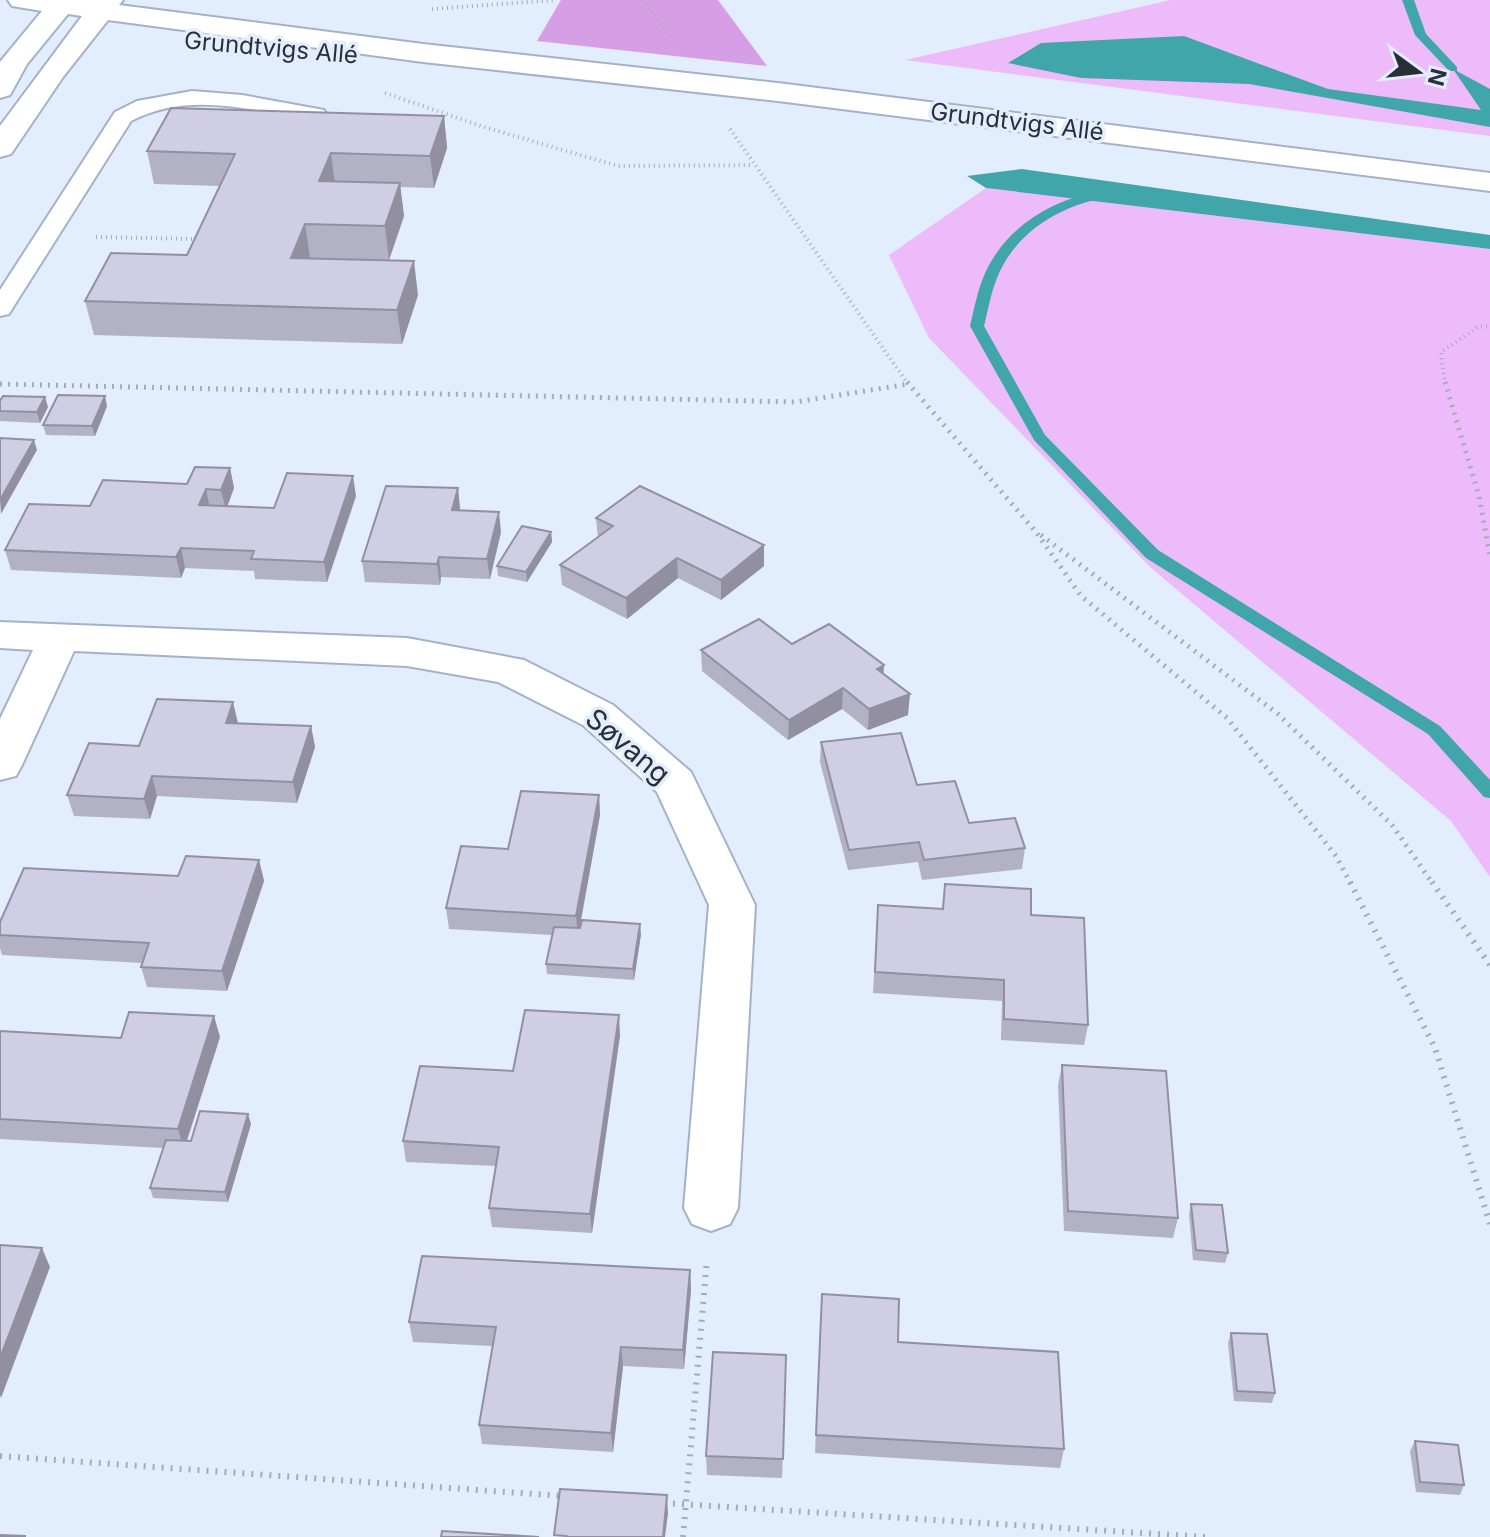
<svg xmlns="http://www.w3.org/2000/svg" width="1490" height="1537" font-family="Inter,sans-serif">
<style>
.green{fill:#edbbf9}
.forest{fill:#d69ee4}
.water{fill:#41a6a9}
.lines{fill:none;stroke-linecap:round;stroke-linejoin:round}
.stream{fill:#41a6a9;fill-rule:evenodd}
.service-casing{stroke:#a5b2c6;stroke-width:4}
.minor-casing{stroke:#a5b2c6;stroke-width:4}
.tertiary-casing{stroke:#a5b2c6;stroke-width:4}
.path-far2{stroke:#a3acba;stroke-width:4;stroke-dasharray:1 4;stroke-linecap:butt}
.path-far1{stroke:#a3acba;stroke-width:5;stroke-dasharray:2 6;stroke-linecap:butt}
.path{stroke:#a3acba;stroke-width:6;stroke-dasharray:2 7;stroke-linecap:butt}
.service{fill:#fff;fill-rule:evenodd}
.minor{fill:#fff;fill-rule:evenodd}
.tertiary{fill:#fff;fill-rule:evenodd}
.wall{fill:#b3b1c5}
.shaded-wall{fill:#9290a0}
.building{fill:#d0cee5;stroke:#9290a0;stroke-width:2}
.labels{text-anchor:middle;stroke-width:7;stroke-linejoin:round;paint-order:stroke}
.far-street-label{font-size:24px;fill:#2a2f37;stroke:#e2edfe}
.street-label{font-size:28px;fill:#2a2f37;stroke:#e2edfe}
</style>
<rect width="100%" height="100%" fill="#e2edfe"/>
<g class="green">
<path d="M1171,0H1490V136L905,60Z"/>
<path d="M986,188L1490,249V877L1451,821L1150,567L929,338L889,255Z"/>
</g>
<path class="forest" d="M561,0H718L767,66L537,41Z"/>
<g class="water">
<path d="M1184,36L1328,89L1481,110L1453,69L1490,89V127L1249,84L1081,78L1008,63L1041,43Z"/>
<path d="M1022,169L1490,235V249L986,188L967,176Z"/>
</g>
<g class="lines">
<g class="stream">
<path d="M1402,0H1414L1426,34L1457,67V71H1449L1415,35Z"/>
<path d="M1097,191L1102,192V198C1057,208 1015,233 997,278C991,293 988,310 984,326L1045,435L1158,550L1440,726L1490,780V798L1484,797L1428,734L1146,558L1034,440L970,326C974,310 977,293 983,278C1003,229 1048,202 1097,191Z"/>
</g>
<defs>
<path id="service" d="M192,91L242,95L324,110L327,115L316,121C254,111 190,90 131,121L12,309L9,314L0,316V290L115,112L137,101Z"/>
<path id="minor" d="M0,622L407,638L524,660L613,705L691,772L755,905L738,1208L730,1224L711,1231L692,1224L684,1208L709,905L657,792L583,725L498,682L407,666L74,651L22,765L16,776L0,780V719L33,650L0,648Z"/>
<path id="tertiary" d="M8,0H123L119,5L423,44L786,84L1490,173V191L786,102L423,62L108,20L63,77L11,154L0,157V126L82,16L68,14L27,64L10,95L0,98V62L42,11L12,6Z"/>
</defs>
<use href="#service" class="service-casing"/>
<use href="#minor" class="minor-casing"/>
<use href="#tertiary" class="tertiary-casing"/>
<g class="path-far2">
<path d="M642,0L671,37"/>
<path d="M432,9L555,0"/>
<path d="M385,93L484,127L618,166L752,165"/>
<path d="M730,129L908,384"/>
<path d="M96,237L195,239"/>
<path d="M1445,384L1441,352L1478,327L1490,326"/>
</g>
<g class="path-far1">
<path d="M907,382L1036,532L1081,596L1227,718L1336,856L1351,884"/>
<path d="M1445,382L1479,496L1490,557"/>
<path d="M0,384L796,402L908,384"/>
<path d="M1041,535L1278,714L1392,825L1433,884"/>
</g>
<g class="path">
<path d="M1350,882L1435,1048L1490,1224"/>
<path d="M1432,882L1490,965"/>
<path d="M0,1456L562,1496"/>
<path d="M664,1503L1206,1537"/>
<path d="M683,1537L707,1259"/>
</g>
<use href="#service" class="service"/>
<use href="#minor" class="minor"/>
<use href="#tertiary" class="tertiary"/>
</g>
<g class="wall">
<path d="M444,116L447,148L434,188L400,187L404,216L389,260L310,258L418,295L402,344L94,335L85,301L187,255L220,186L154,184L147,151Z"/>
<path d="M0,401L48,407L40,423L0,421Z"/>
<path d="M107,406L95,436L46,435L43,425Z"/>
<path d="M230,468L234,488L227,506L274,508L356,496L327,582L255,579L254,571L185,568L181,578L11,570L5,550Z"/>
<path d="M458,488L459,511L501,532L490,579L441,577L440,585L365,582L362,561Z"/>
<path d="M596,518L764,545V566L721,600L678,578L627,619L562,585L560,565L598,538Z"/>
<path d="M551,532L552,542L527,582L498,576L497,566Z"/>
<path d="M792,644L884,674L908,715L868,730L842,709L788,740L702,671L701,650Z"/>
<path d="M238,723L311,726L315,747L297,803L157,796L150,819L74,816L67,795L139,746Z"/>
<path d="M821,742L917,785L969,823L1025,848L1022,869L922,880L918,862L848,870L820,762Z"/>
<path d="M599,795L600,815L579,928L641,934L634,980L547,974L546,964L552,935L449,929L446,908L508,849Z"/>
<path d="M259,860L264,881L227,991L147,987L141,967L142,963L2,955L0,948V922L178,876Z"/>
<path d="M945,884L1031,915L1088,1025L1084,1045L1001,1040L1002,1001L873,993L878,905L942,909Z"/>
<path d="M0,1031L121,1038L220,1037L187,1141H191L251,1124L228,1202L153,1198L150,1188L163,1148L0,1139Z"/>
<path d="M620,1035L592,1233L492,1227L489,1208L496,1166L406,1162L403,1141L513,1071Z"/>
<path d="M1062,1065L1178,1218L1173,1238L1064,1231L1058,1085Z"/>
<path d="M1191,1204L1228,1253L1225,1263L1193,1260L1189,1214Z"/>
<path d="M690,1270L691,1290L684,1369L623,1366L613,1452L482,1444L479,1425L492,1346L413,1342L409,1322Z"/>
<path d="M822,1294L898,1342L1064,1449L1060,1468L815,1453Z"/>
<path d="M1231,1333L1275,1393L1272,1403L1234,1401L1228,1343Z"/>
<path d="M786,1355L782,1478L707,1475L706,1456Z"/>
<path d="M1415,1441L1464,1485L1460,1495L1416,1492L1410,1451Z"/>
</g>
<g class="shaded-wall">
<path d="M444,116L447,148L434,188L430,156Z"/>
<path d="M331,153L335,185L319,181Z"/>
<path d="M400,183L404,216L389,260L385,226Z"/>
<path d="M305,224L310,258L296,291L291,258Z"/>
<path d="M414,261L418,295L402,344L397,310Z"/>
<path d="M105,396L107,406L95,436L92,426Z"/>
<path d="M45,397L48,407L40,423L37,412Z"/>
<path d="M34,440L37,450L1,514L0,500Z"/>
<path d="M230,468L234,488L226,510L221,490Z"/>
<path d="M353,476L356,496L327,582L324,562Z"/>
<path d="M458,488L460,508L454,530L452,510Z"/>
<path d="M206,489L210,509L199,505Z"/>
<path d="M499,512L501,532L490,579L487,559Z"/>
<path d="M551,532L552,542L527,582L526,572Z"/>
<path d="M764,545V566L721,600V580Z"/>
<path d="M181,548L185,568L181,578L176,557Z"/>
<path d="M439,557L441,577L440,585L437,564Z"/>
<path d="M677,558L678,578L627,619L626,598Z"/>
<path d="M884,665L883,685L877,669Z"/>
<path d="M843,688L842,709L788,740L789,720Z"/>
<path d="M910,694L908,715L868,730L869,709Z"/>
<path d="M233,702L238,723H226Z"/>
<path d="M311,726L315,747L297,803L293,782Z"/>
<path d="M152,776L157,796L150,819L144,799Z"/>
<path d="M599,795L600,815L578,937L576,916Z"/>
<path d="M259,860L264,881L227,991L222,971Z"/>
<path d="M640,924L641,934L634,980L633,969Z"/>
<path d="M619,1015L620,1035L592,1233L590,1214Z"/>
<path d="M214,1016L220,1037L184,1149L178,1129Z"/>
<path d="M248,1114L251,1124L228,1202L225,1192Z"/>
<path d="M42,1248L50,1267L1,1398L0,1395V1358Z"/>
<path d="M690,1270L691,1290L684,1369L683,1350Z"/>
<path d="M621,1347L623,1366L613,1452L611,1433Z"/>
<path d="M667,1495L668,1514L665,1537H663Z"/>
</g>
<g class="building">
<path d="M171,108L444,116L430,156L331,153L319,181L400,183L385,226L305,224L291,258L414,261L397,310L85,301L111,253L187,255L235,154L147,151Z"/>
<path d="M58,395L105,396L92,426L43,425Z"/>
<path d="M3,396L45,397L37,412L0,411V401Z"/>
<path d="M0,438L34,440L0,500Z"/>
<path d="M195,467L230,468L221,490L206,489L199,505L274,508L287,473L353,476L324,562L251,559L254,551L181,548L176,557L5,550L29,504L90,506L103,480L187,484Z"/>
<path d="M386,486L458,488L452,510L499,512L487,559L439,557L437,564L362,561Z"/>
<path d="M640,486L764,545L721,580L677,558L626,598L560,565L613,526L596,518Z"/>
<path d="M522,526L551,532L526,572L497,566Z"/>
<path d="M759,619L792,644L829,624L884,665L877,669L910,694L869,709L843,688L789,720L701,650Z"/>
<path d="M157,699L233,702L226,723L311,726L293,782L152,776L144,799L67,795L89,743L139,746Z"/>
<path d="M901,733L917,785L955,781L969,823L1015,818L1025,848L924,860L919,842L849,850L821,742Z"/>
<path d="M521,791L599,795L576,916L446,908L461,846L508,849Z"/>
<path d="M186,856L259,860L222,971L141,967L149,943L0,935V922L24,868L178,876Z"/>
<path d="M945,884L1031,889V915L1084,918L1088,1025L1004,1019V980L875,972L878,905L943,909Z"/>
<path d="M582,920L640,924L633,969L546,964L554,927L580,928Z"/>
<path d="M525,1010L619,1015L590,1214L489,1208L499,1147L403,1141L420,1066L513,1071Z"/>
<path d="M129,1012L214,1016L178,1129L0,1119V1031L121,1038Z"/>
<path d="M1062,1065L1166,1071L1178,1218L1068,1211Z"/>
<path d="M200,1111L248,1114L225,1192L150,1188L166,1140L191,1141Z"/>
<path d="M1191,1204L1222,1205L1228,1253L1196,1250Z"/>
<path d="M0,1245L42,1248L0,1358Z"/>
<path d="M422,1256L690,1270L683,1350L621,1347L611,1433L479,1425L496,1327L409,1322Z"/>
<path d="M822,1294L899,1299L898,1342L1058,1352L1064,1449L816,1435Z"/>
<path d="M1231,1333L1267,1334L1275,1393L1237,1391Z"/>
<path d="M713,1352L786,1355L783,1459L706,1456Z"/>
<path d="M1415,1441L1458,1445L1464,1485L1420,1482Z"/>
<path d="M560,1489L667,1495L663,1537H565L566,1536L554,1535Z"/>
<path d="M442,1531L539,1537H441Z"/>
<path d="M0,1535L26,1536L0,1537Z"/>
</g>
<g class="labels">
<g class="far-street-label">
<text transform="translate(271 48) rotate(5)" y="8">Grundtvigs Allé</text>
<text transform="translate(1017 122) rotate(7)" y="8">Grundtvigs Allé</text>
</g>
<g class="street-label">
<text transform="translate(628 746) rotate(40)" y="10">Søvang</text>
</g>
</g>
<g transform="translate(1418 72) rotate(105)" stroke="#e2edfe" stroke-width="6" paint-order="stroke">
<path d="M0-6L14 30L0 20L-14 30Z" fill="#2a2f37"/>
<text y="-12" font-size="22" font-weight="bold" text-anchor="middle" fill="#2a2f37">N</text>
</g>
</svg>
